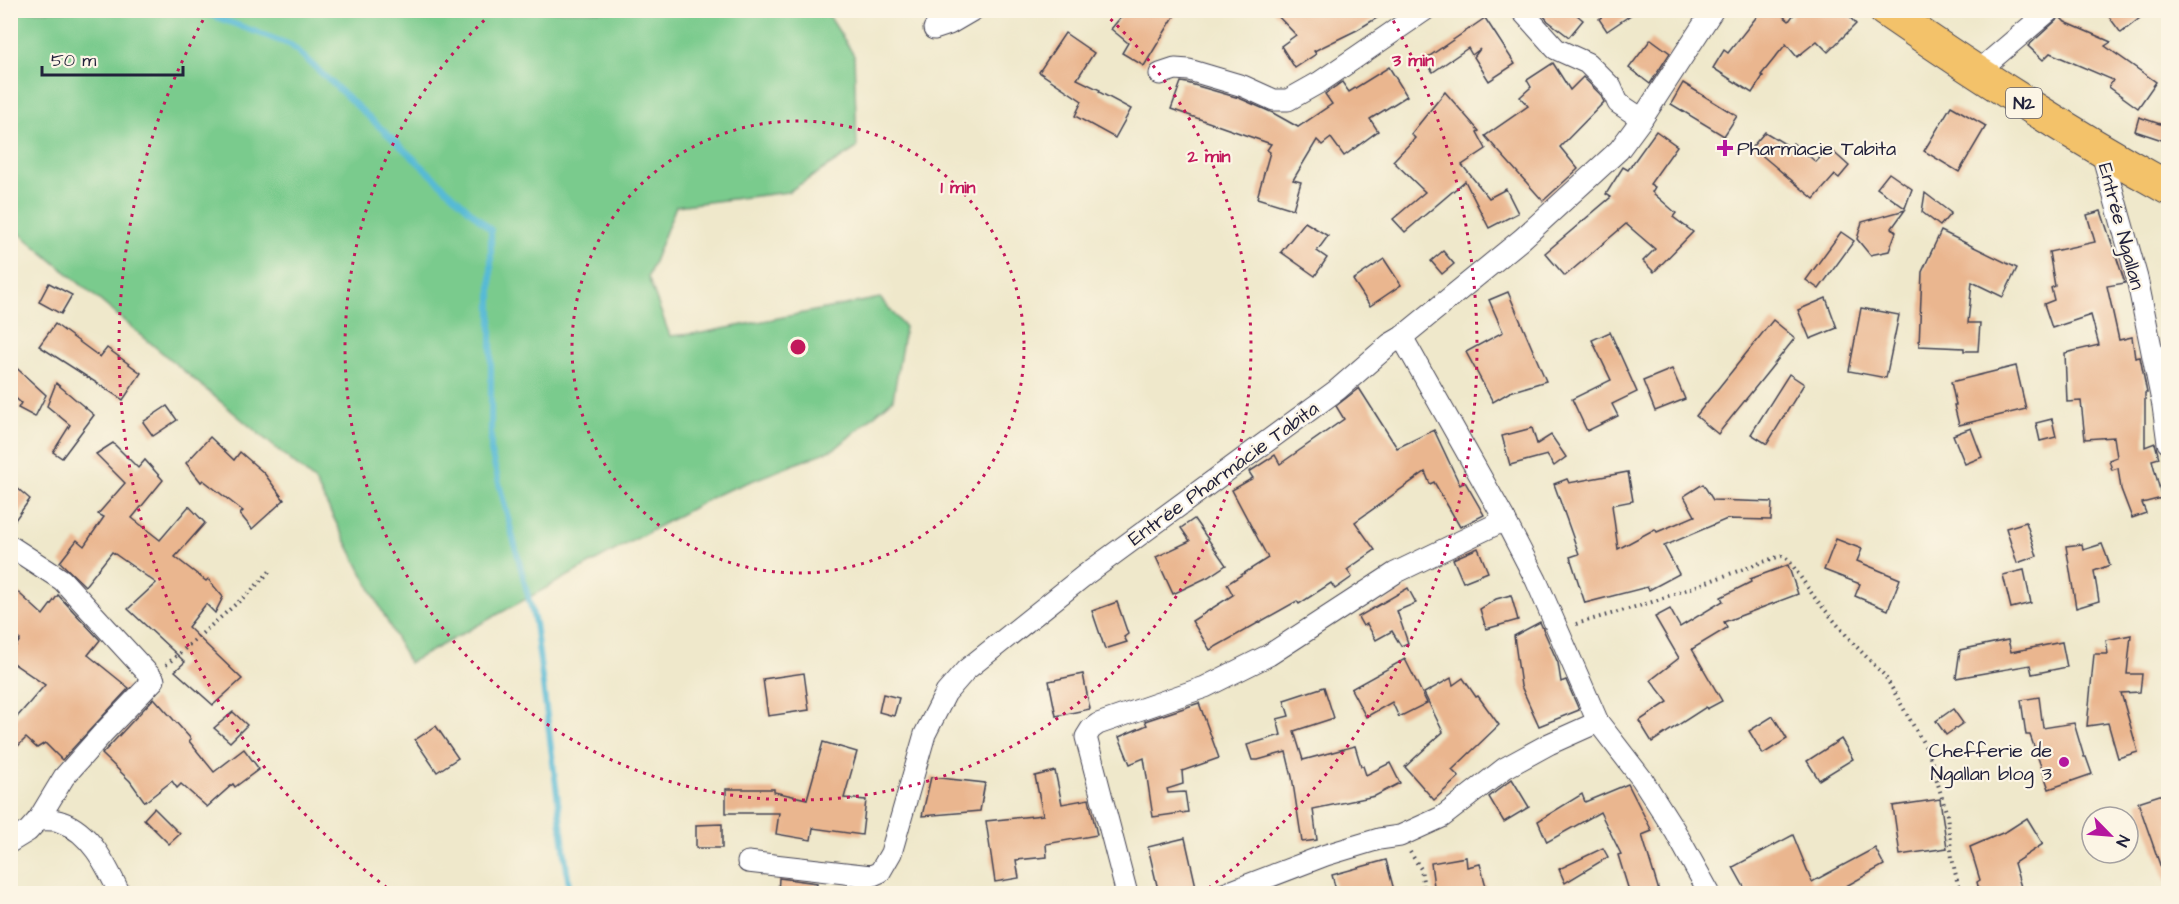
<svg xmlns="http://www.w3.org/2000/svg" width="2179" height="904" font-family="'Architects Daughter',sans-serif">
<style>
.green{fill:#7acb8d;stroke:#4e7664;stroke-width:1.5}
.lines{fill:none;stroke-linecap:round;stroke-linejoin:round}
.stream{stroke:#57bad5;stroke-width:6}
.building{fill:#eab68f}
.minor-casing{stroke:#414051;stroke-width:23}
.trunk-casing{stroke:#414051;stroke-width:35}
.path{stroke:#414051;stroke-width:4;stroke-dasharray:1.5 4.5;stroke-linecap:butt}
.minor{stroke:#fff;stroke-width:21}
.trunk{stroke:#f3c26a;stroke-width:33}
.ring{fill:none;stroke:#c2185b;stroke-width:3;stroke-dasharray:3 6}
.poi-dot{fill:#b5179e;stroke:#fcf5e5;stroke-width:2}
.labels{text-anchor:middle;stroke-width:4.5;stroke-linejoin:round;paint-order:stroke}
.shield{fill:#fcf5e5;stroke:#63616e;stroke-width:1.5}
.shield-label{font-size:18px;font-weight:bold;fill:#22223b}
.poi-label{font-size:20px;fill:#22223b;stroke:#fcf5e5;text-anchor:start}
.street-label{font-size:20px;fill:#22223b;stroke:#fcf5e5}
.centre{fill:#c2185b;stroke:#fcf5e5;stroke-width:3}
.ring-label{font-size:18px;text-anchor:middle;font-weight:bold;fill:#c2185b;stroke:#fcf5e5;stroke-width:4.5;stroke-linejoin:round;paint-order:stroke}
</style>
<rect width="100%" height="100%" fill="#fcf5e5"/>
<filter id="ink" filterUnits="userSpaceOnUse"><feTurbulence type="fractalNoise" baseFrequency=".0167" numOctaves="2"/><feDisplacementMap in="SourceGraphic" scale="12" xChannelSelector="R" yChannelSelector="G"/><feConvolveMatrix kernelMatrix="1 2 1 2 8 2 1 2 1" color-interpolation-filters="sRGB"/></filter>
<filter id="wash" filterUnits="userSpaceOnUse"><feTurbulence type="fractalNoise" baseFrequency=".008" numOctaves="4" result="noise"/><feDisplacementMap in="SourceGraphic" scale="24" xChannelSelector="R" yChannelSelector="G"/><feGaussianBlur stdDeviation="1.35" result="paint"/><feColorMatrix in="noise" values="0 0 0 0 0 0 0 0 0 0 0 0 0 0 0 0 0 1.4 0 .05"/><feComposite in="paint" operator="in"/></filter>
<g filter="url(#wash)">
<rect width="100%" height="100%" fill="#efe8cb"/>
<path class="green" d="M10,11H826L854,55L857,148L788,192L676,206L648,277L670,336L702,333L880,298L905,327L893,399L836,448L718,494L409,663L314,480L11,226Z"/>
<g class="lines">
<path class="stream" d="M197,10L291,45L491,230V452L535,623L570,894"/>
</g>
<g id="blocks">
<g class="building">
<path d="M1127,10H1178L1144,66L1122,53L1128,43L1111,29Z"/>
<path d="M1272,10H1390L1357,30L1314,51L1316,54L1295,68L1281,46L1296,35Z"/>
<path d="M1539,10H1571L1583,20L1569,37L1548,21Z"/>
<path d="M1611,10H1638L1607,31L1599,19Z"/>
<path d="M1762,10H1776L1789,21L1797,10H1843L1856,24L1828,52L1817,41L1797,57L1786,44L1761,75L1763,76L1752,93L1713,68L1724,50L1728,53Z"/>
<path d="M2104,10H2150L2121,33Z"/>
<path d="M2060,17L2065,22L2111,42L2105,46L2156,82L2138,108L2109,87L2113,80L2050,53L2043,60L2028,46Z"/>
<path d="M1485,18L1515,64L1489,81L1474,57L1480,49L1472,55L1468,48L1433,72L1424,60Z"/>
<path d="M1065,33L1094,53L1077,79L1100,90L1099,92L1131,109L1115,138L1075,116L1082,101L1039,72Z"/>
<path d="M1651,39L1670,53L1650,84L1629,68Z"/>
<path d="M1553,63L1570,90L1583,77L1600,94L1604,102L1560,147L1578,169L1543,201L1485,136L1528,106L1520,97L1531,87L1527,80Z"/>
<path d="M1389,67L1407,96L1370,119L1378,131L1344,156L1331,138L1322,145L1317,140L1293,180L1301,182L1293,209L1257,198L1270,152L1267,150L1271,144L1171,109L1181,82L1187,83L1239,98L1273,113L1298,127L1332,104L1325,94L1342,82L1349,92Z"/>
<path d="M1683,83L1737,116L1724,136L1671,104Z"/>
<path d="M1445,92L1479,131L1477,132L1486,149L1462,165L1489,198L1506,189L1518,213L1489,228L1465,181L1405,232L1393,219L1425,192L1393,161L1415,138L1411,134Z"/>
<path d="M1951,106L1986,126L1959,172L1924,151Z"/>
<path d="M2139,117L2166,126L2162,140L2135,131Z"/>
<path d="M1656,131L1677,146L1650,184L1655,187L1652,192L1676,213L1673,217L1693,232L1654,272L1643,261L1655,249L1626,224L1565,276L1545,253L1611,197L1606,194L1623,167L1628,170Z"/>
<path d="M1765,132L1790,147L1793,143L1816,162L1829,148L1849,166L1839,178L1835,175L1814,199L1752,147Z"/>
<path d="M1889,173L1912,189L1905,208L1877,188Z"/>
<path d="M1925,193L1951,213L1940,226L1922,212Z"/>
<path d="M1905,210L1892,228L1896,232L1889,251L1870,255L1857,239L1862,222Z"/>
<path d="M2101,211L2125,283L2107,286L2119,340L2132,337L2135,358L2140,357L2147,393H2145V447L2155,443L2159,458L2152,460L2162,498L2142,503L2146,513L2132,518L2121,489L2118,468L2112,470L2109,460L2117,457L2114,437L2085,439L2081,401L2067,402L2065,353L2099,345L2091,315L2052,328L2044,304L2054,300L2051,288L2055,286L2049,252L2095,242L2087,215Z"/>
<path d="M1305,222L1328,236L1317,251L1327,258L1315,276L1281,252Z"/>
<path d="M1941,231L2017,268L2003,297L1972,282L1968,323H1980L1978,351H1964V348L1919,346L1922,272Z"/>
<path d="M1841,232L1854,241L1819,289L1806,280Z"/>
<path d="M1443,251L1454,264L1442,274L1431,261Z"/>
<path d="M1384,259L1401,285L1370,306L1353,280Z"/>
<path d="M49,283L72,295L61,314L39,302Z"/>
<path d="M1508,292L1546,381L1510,392L1493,402L1466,352L1503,332L1489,300Z"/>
<path d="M1826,298L1837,328L1810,339L1798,310Z"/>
<path d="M1861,308L1899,315L1886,378L1849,371Z"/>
<path d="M1773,320L1795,338L1718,434L1696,416Z"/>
<path d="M55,324L100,357L107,348L141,373L123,400L39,346Z"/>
<path d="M1610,332L1637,392L1612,404L1618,416L1587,431L1572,399L1611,380L1592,340Z"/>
<path d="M10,362L46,395L35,417L18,408L21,403L10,393Z"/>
<path d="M2016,366L2026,409L1959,425L1954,405H1956L1951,382Z"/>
<path d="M1672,369L1685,399L1655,411L1643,381Z"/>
<path d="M1789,374L1804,384L1767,444L1751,434Z"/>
<path d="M56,383L94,415L62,458L53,452L70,425L47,406Z"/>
<path d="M1359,388L1397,448L1434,430L1460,485L1465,482L1484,515L1460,527L1434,482L1430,484L1425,472L1355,522L1375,550L1347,570L1352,577L1335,589L1331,583L1299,604L1297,601L1210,650L1192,621L1233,595L1227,584L1268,558L1232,490L1253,478L1249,472L1275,455L1280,464L1344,419L1336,406Z"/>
<path d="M167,406L177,420L153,436L143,422Z"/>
<path d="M2052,419L2056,437L2040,441L2036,423Z"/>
<path d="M1532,428L1537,444L1551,435L1566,457L1554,466L1547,455L1510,465L1502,436Z"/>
<path d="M1971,428L1982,457L1965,464L1953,435Z"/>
<path d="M210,437L234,460L240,452L264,473L284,500L252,529L240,514L243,511L203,480L201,482L186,463Z"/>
<path d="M113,443L138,468L145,460L163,480L132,518L160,540L189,506L205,523L175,557L206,581L208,579L223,597L215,613L206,604L188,627L242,679L213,705L175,671L185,662L128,609L156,583L112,552L85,586L60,562L77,540L84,546L104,517L98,514L125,483L96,454Z"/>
<path d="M1628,472L1633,501L1612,505L1618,549L1655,529L1657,532L1695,516L1684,496L1703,484L1713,500L1772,502L1771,520L1727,519L1664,546L1679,574L1649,590L1647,587L1585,603L1570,557L1579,554L1554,484L1567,479L1569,483Z"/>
<path d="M10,482L30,499L10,527Z"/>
<path d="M1194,519L1226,565L1208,577L1173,594L1156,557L1190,541L1181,528Z"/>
<path d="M2026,522L2037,556L2017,563L2006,528Z"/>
<path d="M1836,539L1862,549L1857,561L1900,579L1888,610L1855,596L1860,584L1824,570Z"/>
<path d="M2082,544L2083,550L2102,544L2110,565L2094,571L2099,601L2076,608L2066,546Z"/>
<path d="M1478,548L1488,572L1463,582L1453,559Z"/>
<path d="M1788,565L1798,594L1724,622L1727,628L1692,649L1722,701L1707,709L1706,707L1652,742L1639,721L1668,702L1651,680L1679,658L1655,617L1670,609L1680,627L1723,601L1721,597L1751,582L1750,579Z"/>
<path d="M2024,570L2031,603L2011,608L2003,575Z"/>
<path d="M10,585L43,615L58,595L100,640L88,655L129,688L62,760L45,743L37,748L26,738L10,754V725L45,685L10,661V654L20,640L10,632Z"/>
<path d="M1408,588L1416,603L1397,611L1408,643L1401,646L1392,631L1376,640L1367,624L1363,626L1358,617Z"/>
<path d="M1511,595L1518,620L1486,629L1480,609L1496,599Z"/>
<path d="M1117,602L1128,634L1124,637L1127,642L1105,649L1092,611Z"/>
<path d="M1540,622L1558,663L1561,682L1566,680L1579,710L1539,726L1521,686L1514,636Z"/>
<path d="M2131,635L2127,674H2142L2140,692L2121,693L2138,752L2118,758L2108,723L2087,726L2094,654H2108L2106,640Z"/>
<path d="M2008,640L2011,652L2062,642L2067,667L2032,674L2030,665L1956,678L1960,650Z"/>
<path d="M1405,659L1427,703L1399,717L1392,702L1366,717L1351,689Z"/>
<path d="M804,673L809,710L768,716L763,679Z"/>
<path d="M1083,674L1090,709L1056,716L1049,681Z"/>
<path d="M1451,678L1453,685L1463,678L1476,697L1478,696L1499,725L1452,770L1459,777L1434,800L1405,767L1443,732L1424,693Z"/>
<path d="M1324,687L1334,718L1294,731L1303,760L1355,746L1361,766H1363L1366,775L1390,763L1400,783L1375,796L1313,809L1317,840L1302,842L1292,777L1286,752L1258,760H1252L1247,745L1281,735L1277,719L1289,716L1284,700Z"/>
<path d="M883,694L899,698L894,716L879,712Z"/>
<path d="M2039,697L2043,728L2074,723L2084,757H2086L2092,774L2049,789L2030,735H2026L2021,700Z"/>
<path d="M154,698L191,739L189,741L214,772L244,749L259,769L235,787L233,784L207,807L181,784L177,788L172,781L145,802L130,781L102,754Z"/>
<path d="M1199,703L1219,758L1182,771L1183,784L1167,789L1168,793L1185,792L1188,812L1153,817L1144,758L1130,764L1119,737L1147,725L1145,721Z"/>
<path d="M1953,709L1963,723L1946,735L1936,721Z"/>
<path d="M233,712L247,725L230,742L214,728Z"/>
<path d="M1773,716L1787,739L1763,754L1749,731Z"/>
<path d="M436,726L458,758L437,772L415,740Z"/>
<path d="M1841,739L1853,759L1819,780L1807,761Z"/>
<path d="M823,742L857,752L844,798L866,800L862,835L813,828L811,840L776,834L779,813H726V789H774V792L807,799Z"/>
<path d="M1055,771L1062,804L1089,799L1097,835L1046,844L1047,857L1016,860L1019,878L995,882L986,821L1043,815L1035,776Z"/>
<path d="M931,777L985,783L980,811L922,816Z"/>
<path d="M1512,779L1529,807L1504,822L1489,797Z"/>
<path d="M1628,784L1652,831L1642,835L1659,891L1650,894H1630L1618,855L1621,854L1600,812L1547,842L1538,821L1582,794L1585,802Z"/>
<path d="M2169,792V882H2166L2138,802Z"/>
<path d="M1940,799L1947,848L1900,855L1893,806Z"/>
<path d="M154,808L180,834L169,844L144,819Z"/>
<path d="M2027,818L2043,844L2014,863L2023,894H1980L1977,882L1980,880L1970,847L2007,831Z"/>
<path d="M722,824V848H696V825Z"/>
<path d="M1793,835L1812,882L1875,848L1884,865L1832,894H1748L1733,867Z"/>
<path d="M1185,838L1197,891L1187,894H1159L1148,847Z"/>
<path d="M1603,848L1608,857L1565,883L1559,869Z"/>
<path d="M1466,857L1467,867L1480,864L1488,894H1435L1431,863Z"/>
<path d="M1386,860L1395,894H1357L1356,889L1337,894L1332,875Z"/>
<path d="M779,878L817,883L816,894H778Z"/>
</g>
</g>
</g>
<g filter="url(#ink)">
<use href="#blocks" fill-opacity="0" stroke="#414051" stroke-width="1.5"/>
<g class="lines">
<defs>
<g id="minor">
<path d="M1521,10L1556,49L1587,63L1611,87L1618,103L1642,119"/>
<path d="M934,29L949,24L973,10"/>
<path d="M1976,73L2050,10"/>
<path d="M1160,74L1175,69L1189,70L1243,86L1274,100H1288L1320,82L1425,10"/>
<path d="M2101,150L2137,278L2163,406L2168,443"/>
<path d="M1402,337L1505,520L1536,580L1598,722L1642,779L1675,831L1710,894"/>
<path d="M10,546L62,580L154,680L103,733L64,777L38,820L28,831L10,842"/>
<path d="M38,820C45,820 55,819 61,822C91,832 107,867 120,894"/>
<path d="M748,862L871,876L880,872L891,853L925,734L946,693L966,670L1085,575L1337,390L1390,344L1402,337L1522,239L1619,150L1642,119L1713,10"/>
<path d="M1127,894L1086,737L1091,729L1098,724L1205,687L1269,655L1395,573L1505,520"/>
<path d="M1224,894L1326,855L1379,839L1400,836L1442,817L1505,768L1549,744L1598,722"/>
</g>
<path id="trunk" d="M1885,10C1977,74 2071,134 2168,188"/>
</defs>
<use href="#minor" class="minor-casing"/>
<use href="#trunk" class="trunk-casing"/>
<g class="path">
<path d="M1576,624L1649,603L1774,558L1782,556L1788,559L1815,598L1852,642L1885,676L1929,753L1947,815L1952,858L1960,894"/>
<path d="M166,665L252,590L271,570"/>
<path d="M1410,852L1421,869L1425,894"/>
</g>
<use href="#minor" class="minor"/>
<use href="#trunk" class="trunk"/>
</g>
</g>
<g class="ring">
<circle cx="798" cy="347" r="226"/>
<path d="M1104 13A453 453 0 1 1 492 13"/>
<path d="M394 893A679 679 0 0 1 207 13M1389 13A679 679 0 0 1 1202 893"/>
</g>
<g class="poi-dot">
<path d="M1722 139h6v6h6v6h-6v6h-6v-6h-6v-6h6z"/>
<circle cx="2064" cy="762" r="6"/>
</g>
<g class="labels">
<rect class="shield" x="2006" y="88" width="36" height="30" rx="4.5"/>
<g class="shield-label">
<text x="2024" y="109">N2</text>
</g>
<g class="poi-label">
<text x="1737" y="155">Pharmacie Tabita</text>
<text x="2052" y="757" text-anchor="end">Chefferie de<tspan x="2052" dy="23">Ngallan blog 3</tspan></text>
</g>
<g class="street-label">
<text transform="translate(2122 226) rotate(75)" y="7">Entrée Ngallan</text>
<text transform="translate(1223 473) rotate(-36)" y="7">Entrée Pharmacie Tabita</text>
</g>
</g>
<circle cx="798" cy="347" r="9" class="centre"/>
<g class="ring-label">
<text x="1413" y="66">3 min</text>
<text x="1209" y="162">2 min</text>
<text x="958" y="193">1 min</text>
</g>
<rect width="2179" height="904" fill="none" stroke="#fcf5e5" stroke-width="36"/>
<g transform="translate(2110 835) rotate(115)"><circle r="28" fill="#fcf5e5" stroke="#a5a1a1" stroke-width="1.5"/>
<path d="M0-4.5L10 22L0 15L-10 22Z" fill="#b5179e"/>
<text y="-9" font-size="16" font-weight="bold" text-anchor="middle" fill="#22223b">N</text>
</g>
<path d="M42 66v9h141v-9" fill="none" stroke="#22223b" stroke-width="3"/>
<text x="51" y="66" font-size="18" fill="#22223b" stroke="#fcf5e5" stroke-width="4.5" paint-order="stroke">50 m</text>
</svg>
